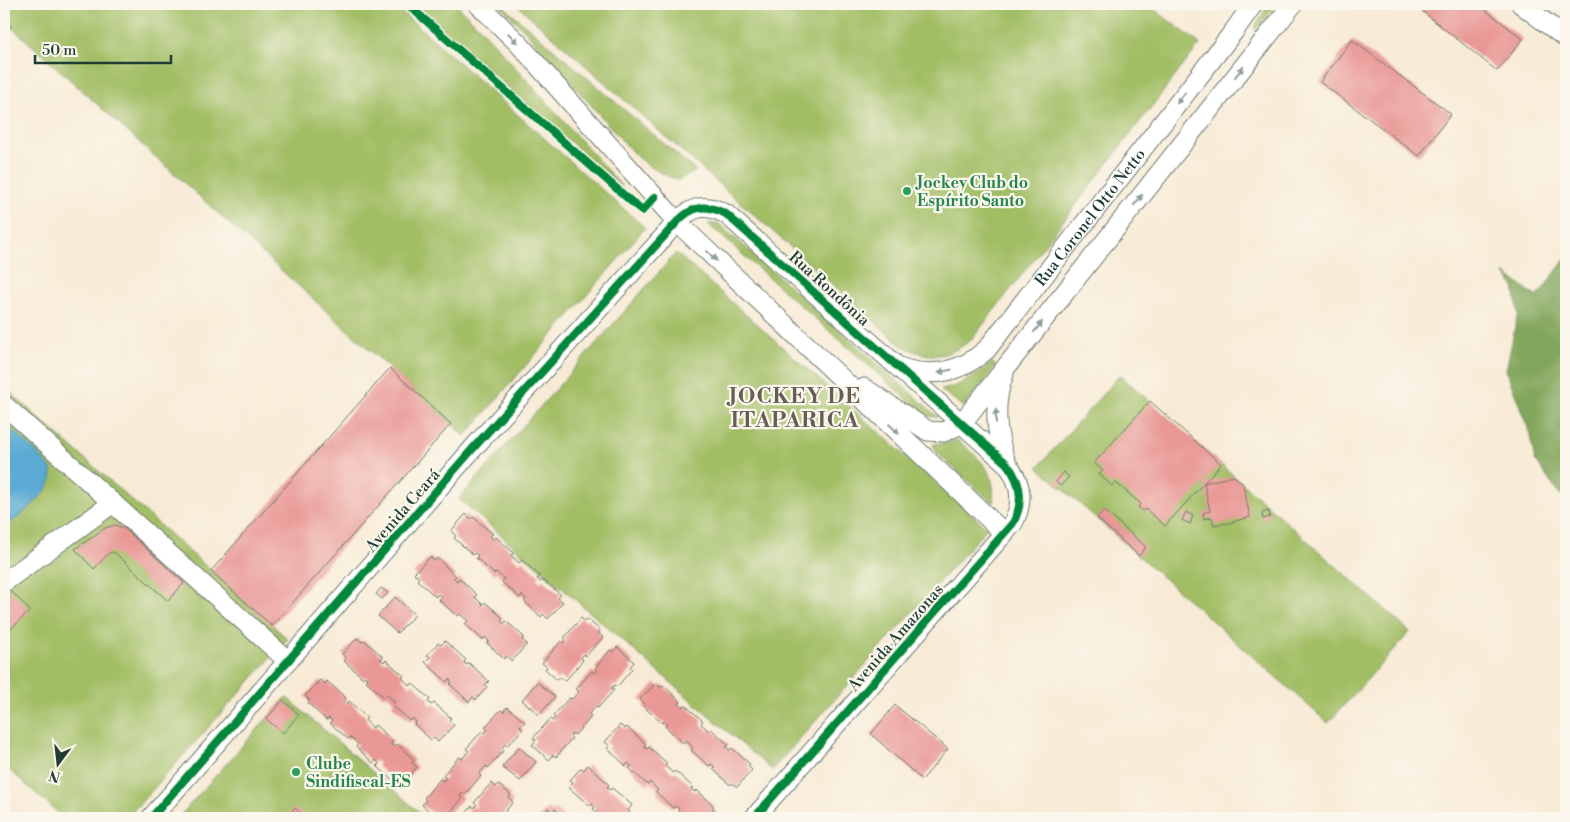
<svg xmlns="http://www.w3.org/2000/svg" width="1570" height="822" font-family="'Libre Bodoni',serif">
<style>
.green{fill:#a2be65;stroke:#607e4c}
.forest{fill:#81a55a;stroke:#507147}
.water{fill:#5aaad4;stroke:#3c7484}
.building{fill:#e99895}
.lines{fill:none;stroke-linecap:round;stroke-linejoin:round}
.minor-casing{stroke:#6b7a6d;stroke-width:21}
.minor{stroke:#fff;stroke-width:19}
.cycleway-casing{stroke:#fbf7ec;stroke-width:11}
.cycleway{stroke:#00873e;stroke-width:8}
.oneway{fill:#8f9e9a}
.leisure-dot{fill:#2e9e5b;stroke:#fbf7ec;stroke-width:2}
.labels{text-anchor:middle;stroke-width:4.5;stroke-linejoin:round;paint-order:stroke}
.leisure-label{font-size:16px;font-weight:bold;fill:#27864d;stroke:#fbf7ec;text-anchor:start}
.street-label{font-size:16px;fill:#1f3d34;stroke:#fbf7ec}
.district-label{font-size:21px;font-weight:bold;letter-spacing:1px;fill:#665d56;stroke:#fbf7ec}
</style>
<rect width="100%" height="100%" fill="#fbf7ec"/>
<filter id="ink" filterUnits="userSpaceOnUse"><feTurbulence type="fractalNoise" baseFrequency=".02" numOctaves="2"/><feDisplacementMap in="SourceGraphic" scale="10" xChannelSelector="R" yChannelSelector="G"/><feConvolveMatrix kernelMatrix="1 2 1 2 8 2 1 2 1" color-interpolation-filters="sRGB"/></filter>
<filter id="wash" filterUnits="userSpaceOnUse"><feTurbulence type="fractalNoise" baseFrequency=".0096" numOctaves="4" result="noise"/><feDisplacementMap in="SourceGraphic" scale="20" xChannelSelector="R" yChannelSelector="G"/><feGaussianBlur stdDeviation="1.12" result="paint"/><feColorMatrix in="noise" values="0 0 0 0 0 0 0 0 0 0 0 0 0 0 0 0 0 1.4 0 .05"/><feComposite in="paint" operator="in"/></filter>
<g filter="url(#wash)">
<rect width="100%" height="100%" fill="#f8ebd6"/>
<g class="green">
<path d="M4,4H393L645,228L465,436L4,20Z"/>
<path d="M413,4H456L484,32L622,187Z"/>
<path d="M499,4H501L696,171L678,180C662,174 649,167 636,156L528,34Z"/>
<path d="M516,4H1147L1200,44L972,339C947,359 929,360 901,345Z"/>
<path d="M1269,4H1277L1257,29L1254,28Z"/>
<path d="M708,224H719L938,417L926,416Z"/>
<path d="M676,253L987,528L772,770L459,499Z"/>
<path d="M992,362L996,366L964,407L941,390C962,385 977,377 992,362Z"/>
<path d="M1120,375L1410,632L1328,723L1038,467Z"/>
<path d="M4,387L288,639L127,818H64L4,765Z"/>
<path d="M957,440C980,459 997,471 993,503L937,453L933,444L948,443Z"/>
<path d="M286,697L426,818H178Z"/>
</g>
<path class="forest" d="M1566,258V501L1553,486L1535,460L1529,431L1506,370L1518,313L1514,287L1504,273L1537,297Z"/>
<path class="water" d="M4,423L10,428C20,437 46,460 51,470C58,489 17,518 4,528Z"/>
<g id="blocks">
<g class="building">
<path d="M1420,4H1478L1523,39L1497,71L1417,7Z"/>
<path d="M4,20L11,26L4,34Z"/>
<path d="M1352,40L1451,114L1419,156L1320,82Z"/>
<path d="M390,368L451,424L272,626L211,571Z"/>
<path d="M1150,401L1221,464L1165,526L1146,509L1143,511L1138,507L1141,504L1115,482L1112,486L1099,474L1103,471L1094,463Z"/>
<path d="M1064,472L1069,477L1060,486L1056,482Z"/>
<path d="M1234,476L1243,484L1250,517L1225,524V523L1214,525L1212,517L1204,519L1203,513L1210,511L1204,483Z"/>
<path d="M1104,510L1146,547L1139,556L1097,518Z"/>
<path d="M1269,511L1270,517L1263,519L1262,513Z"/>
<path d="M1186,512L1193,516L1190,524L1182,520Z"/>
<path d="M466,514L471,519L473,517L493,534L490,536L493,539L496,537L514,553L511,555L519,563L522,560L540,576L537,579L541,582L543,580L561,595L558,598L563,602L548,619L543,614L541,617L524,601L526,599L522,595L520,598L502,582L504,579L496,572L494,574L476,558L478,556L475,553L473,555L454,538L456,536L451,531Z"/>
<path d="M115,525L124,528L184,583L168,601L115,553L111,552L108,554L94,569L75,549L105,528Z"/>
<path d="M430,557L435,561L437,558L456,576L454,578L457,581L459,578L477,595L475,597L483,605L485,602L503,618L501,621L504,624L506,621L524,637L522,640L527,644L512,661L506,656L504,659L487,643L489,641L485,637L483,640L465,624L468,621L460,614L457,616L439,600L442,597L438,594L436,597L417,580L419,578L414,573Z"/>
<path d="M381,588L388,593L382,599L376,594Z"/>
<path d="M12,592L30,611L4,635V619L8,615L4,610V599Z"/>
<path d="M395,597L415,615L397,633L378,616Z"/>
<path d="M581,618L585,621L587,619L600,630L598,633L603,637L586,656L584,654L581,658L583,660L565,681L559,677L557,680L545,669L547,667L542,663L561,641L563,643L566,640L564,638Z"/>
<path d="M357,638L362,642L364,640L383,657L380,659L384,662L386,660L404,676L402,678L410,686L412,683L430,699L428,702L431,705L434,703L451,718L449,721L454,725L438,742L434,738L431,740L414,724L416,722L413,718L410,721L392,705L395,702L387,695L384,697L366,681L368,679L365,676L363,678L344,661L346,659L342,654Z"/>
<path d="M445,641L466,660L464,663L467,665L469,663L489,681L485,685L487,687L476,700L473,697L469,702L450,684L452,682L449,679L447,682L425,662L430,657L427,655L438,643L441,645Z"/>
<path d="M617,647L634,662L630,667L632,669L617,687L615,685L611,688L614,690L598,708L596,706L589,714L591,717L575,735L573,733L570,736L572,738L556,757L553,755L549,760L532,745L536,740L533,738L550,719L553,721L555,718L553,716L569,698L572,699L579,691L576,689L592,671L594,673L598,670L595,668L610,650L613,652Z"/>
<path d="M320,680L325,684L327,681L346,698L344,701L347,704L349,701L367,718L365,720L373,728L375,725L393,741L391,744L394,747L397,744L414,760L412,763L417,767L402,784L397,779L395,782L377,766L379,764L376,760L373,763L356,747L358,744L350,737L348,739L330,723L332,721L329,718L326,720L308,703L310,701L305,696Z"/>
<path d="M537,682L555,697L539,715L522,700Z"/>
<path d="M656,683L660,687L663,685L681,702L679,704L683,707L685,705L703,721L701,724L709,731L711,729L729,745L726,747L730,750L732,748L750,764L748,766L752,770L737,787L732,783L730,785L713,769L715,767L711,764L709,766L691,750L693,748L686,740L683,743L665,726L667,724L664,721L662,723L643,706L645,704L640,699Z"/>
<path d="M283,700L299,715L283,733L266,719Z"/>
<path d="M895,705L948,749L922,780L871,734Z"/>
<path d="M507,707L525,722L520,726L523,729L507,746L505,744L502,748L504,750L488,768L486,766L479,774L481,776L465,794L463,793L460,796L463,798L446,817L443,815L440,818H438L422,805L426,800L424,798L440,779L443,781L446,778L443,775L459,757L462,759L469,751L466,749L482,731L484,733L488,730L485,727L501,710L503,712Z"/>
<path d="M620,725L625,729L627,727L646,744L644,747L647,749L649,747L667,763L665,766L673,773L675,771L693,787L691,789L695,792L697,790L714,806L712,808L717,813L712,818H684L677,812L679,809L676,806L673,808L656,792L658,790L650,782L648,785L629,768L632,766L628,763L626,766L607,748L610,746L605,742Z"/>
<path d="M519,747L536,762L520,781L502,767Z"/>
<path d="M588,765L609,785L607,787L610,790L612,788L632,805L628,810L630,812L624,818H603L593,809L595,807L592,804L590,806L568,787L573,782L570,780L581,768L584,770Z"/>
<path d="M491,783L496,787L498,784L511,795L509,798L513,802L500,818H462L472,806L474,808L477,805L474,803Z"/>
<path d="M295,808L306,818H286Z"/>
<path d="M548,808L553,812L555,809L565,818H538Z"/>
</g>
</g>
</g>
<g filter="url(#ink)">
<use href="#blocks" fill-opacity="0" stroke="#6b7a6d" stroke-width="1"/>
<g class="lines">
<defs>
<g id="minor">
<path d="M478,4L519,44L677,222L1004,533"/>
<path d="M1521,4L1566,38"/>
<path id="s1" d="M899,367C931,379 962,372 987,349L1234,31L1253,4"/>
<path d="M1004,374C992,404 996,434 1006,463"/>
<path d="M864,388L928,431L944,432L961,424L1293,4"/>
<path d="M4,405L288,661"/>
<path d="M4,582L113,503"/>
<path d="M151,818L476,445L677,222C693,205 706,204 726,214L1006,463C1022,482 1024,502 1013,523L754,818"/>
</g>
</defs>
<use href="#minor" class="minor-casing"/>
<use href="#minor" class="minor"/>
<defs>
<g id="cycleway">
<path d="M407,4L642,211L655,197"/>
<path d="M151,818L476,445L677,222C693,205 706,204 726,214L1006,463C1022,482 1024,502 1013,523L754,818"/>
</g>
</defs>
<use href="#cycleway" class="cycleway-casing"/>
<use href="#cycleway" class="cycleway"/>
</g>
<defs><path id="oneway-solid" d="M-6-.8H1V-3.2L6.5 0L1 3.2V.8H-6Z" transform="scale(1.25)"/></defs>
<g class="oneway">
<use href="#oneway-solid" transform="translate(513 38) rotate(45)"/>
<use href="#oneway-solid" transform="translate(1239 72) rotate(-52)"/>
<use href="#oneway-solid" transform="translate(1181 98) rotate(128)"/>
<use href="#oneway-solid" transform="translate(1138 200) rotate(-52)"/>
<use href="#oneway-solid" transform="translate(712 256) rotate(44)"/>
<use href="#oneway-solid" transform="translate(1038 327) rotate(-52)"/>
<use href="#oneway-solid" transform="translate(945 371) rotate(168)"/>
<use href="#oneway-solid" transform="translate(996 416) rotate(-90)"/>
<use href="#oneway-solid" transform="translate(894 429) rotate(44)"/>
</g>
</g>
<g class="leisure-dot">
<circle cx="907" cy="191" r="5"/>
<circle cx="296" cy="772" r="5"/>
</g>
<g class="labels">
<g class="leisure-label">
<text x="917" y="188">Jockey Club do<tspan x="917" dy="18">Espírito Santo</tspan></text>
<text x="306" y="769">Clube<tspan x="306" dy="18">Sindifiscal-ES</tspan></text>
</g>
<g class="street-label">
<text dy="6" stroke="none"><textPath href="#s1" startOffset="262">Rua Coronel Otto Netto</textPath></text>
<text transform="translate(830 288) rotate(42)" y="6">Rua Rondônia</text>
<text transform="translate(402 510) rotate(-49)" y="6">Avenida Ceará</text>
<text transform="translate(895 637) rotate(-49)" y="6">Avenida Amazonas</text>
</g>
<g class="district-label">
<text x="795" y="403">JOCKEY DE<tspan x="795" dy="24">ITAPARICA</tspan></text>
</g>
</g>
<rect width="1570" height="822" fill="none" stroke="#fbf7ec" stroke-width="20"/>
<g transform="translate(58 764) rotate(195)" stroke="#fbf7ec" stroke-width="4" paint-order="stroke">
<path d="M0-4L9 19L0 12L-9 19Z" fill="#1f3d34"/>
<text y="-8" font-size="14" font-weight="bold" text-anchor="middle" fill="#1f3d34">N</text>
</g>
<path d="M35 55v8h136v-8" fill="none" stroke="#1f3d34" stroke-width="2.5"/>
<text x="42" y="55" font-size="15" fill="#1f3d34" stroke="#fbf7ec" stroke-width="4" paint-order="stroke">50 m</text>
</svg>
